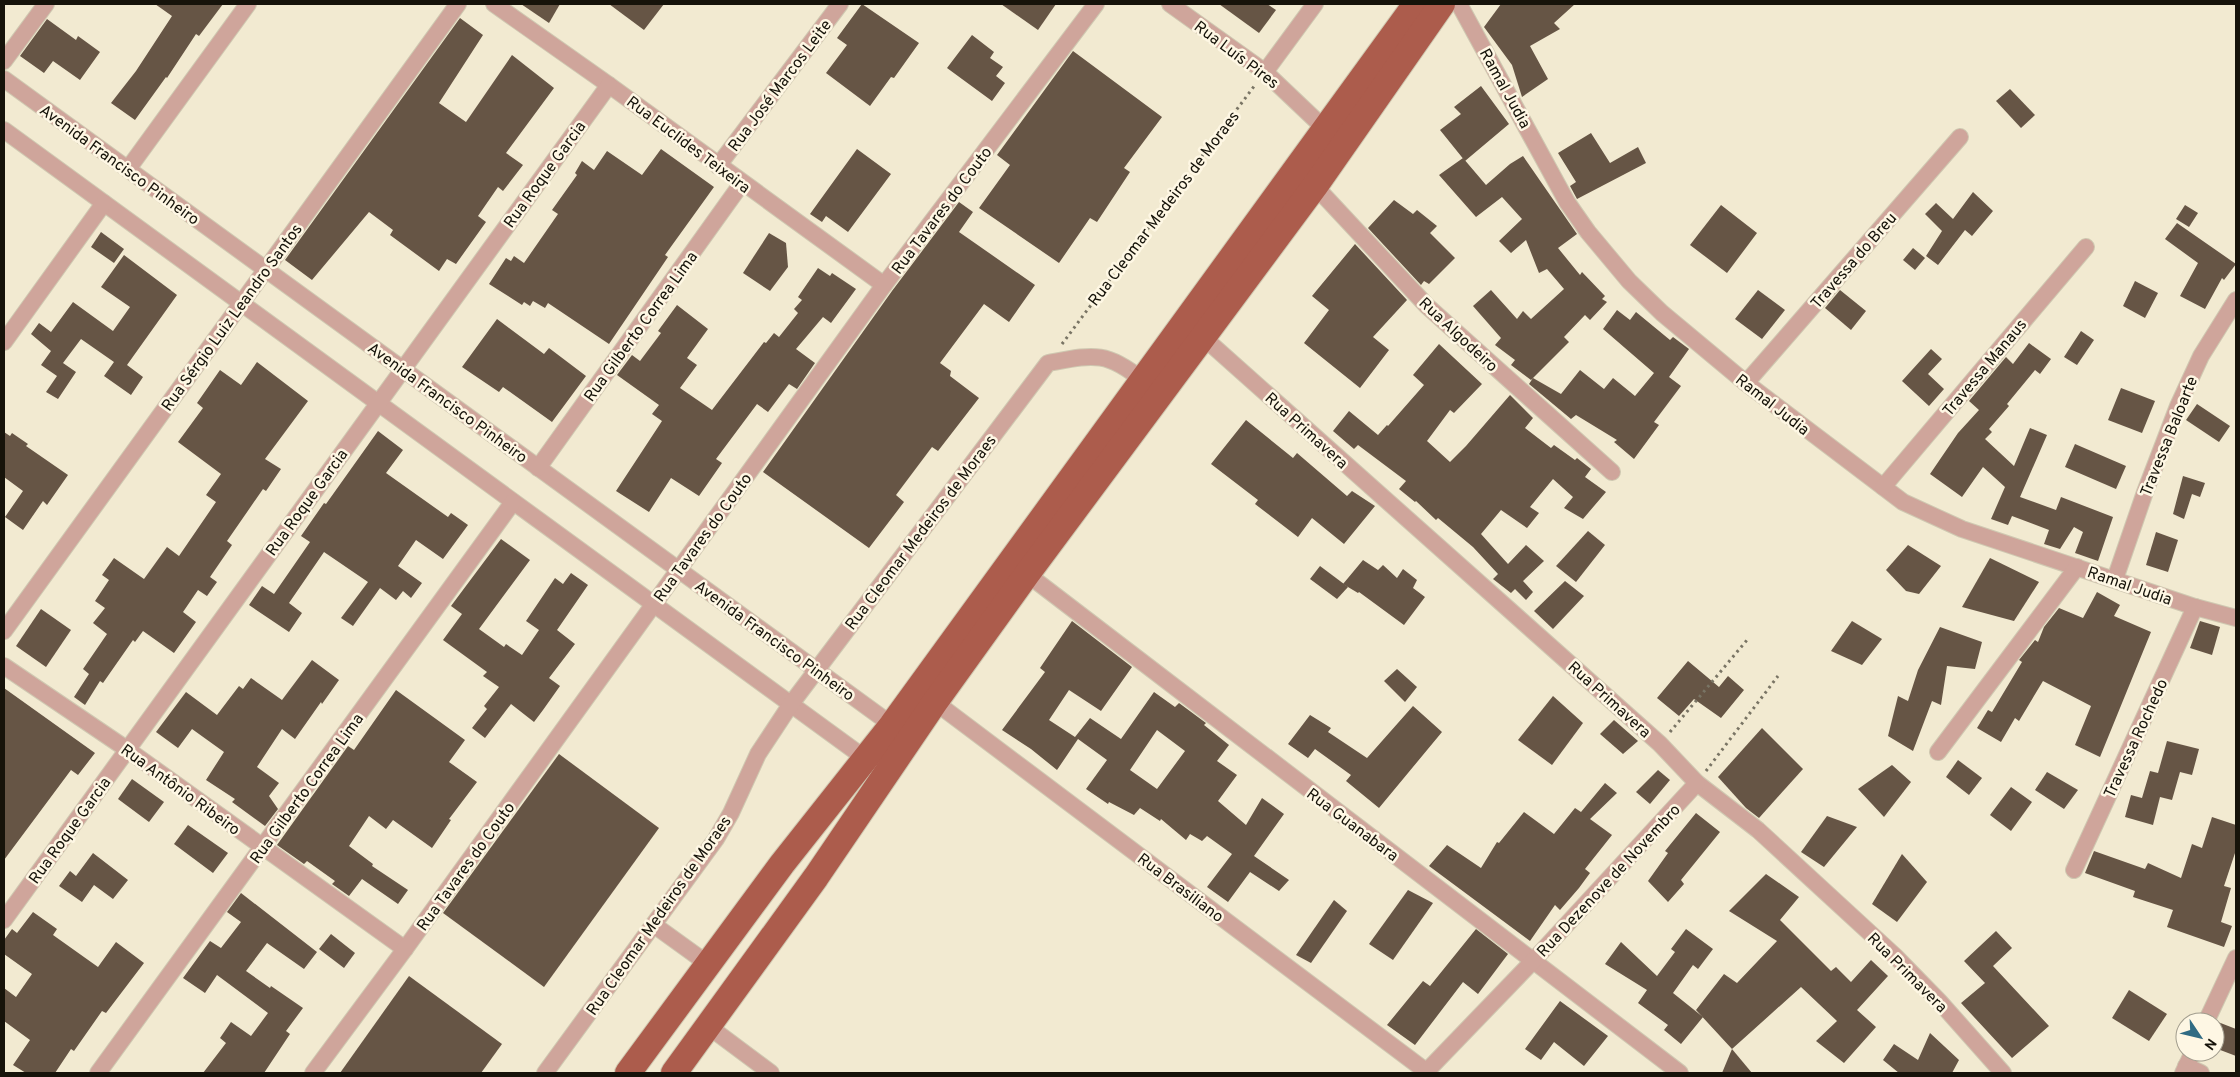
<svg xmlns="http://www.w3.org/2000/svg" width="2240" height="1077" font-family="Overpass,sans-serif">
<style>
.building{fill:#665545;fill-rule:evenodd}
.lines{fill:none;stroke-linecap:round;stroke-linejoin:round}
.minor-casing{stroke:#cfc8b1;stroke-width:18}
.trunk-casing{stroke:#cfc8b1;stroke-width:28}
.path{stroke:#797464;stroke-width:3;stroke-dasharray:2.5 4;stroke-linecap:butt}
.minor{stroke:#cfa59b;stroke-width:16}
.trunk{stroke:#ac5c4c;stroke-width:26}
.labels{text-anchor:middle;stroke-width:5;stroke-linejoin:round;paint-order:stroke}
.street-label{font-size:16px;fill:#16130a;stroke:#fef7e4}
</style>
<rect width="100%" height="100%" fill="#f2ead1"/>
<g class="building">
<path d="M155,4H223L199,36L196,34L167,78L166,77L135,120L111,103L136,71L172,16Z"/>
<path d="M521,4H560L549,23Z"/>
<path d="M609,4H664L644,30Z"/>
<path d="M862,4L919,43L894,78L891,77L870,106L826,73L847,45L837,38Z"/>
<path d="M1001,4H1056L1038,30Z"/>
<path d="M1219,4H1267L1276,10L1259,33Z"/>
<path d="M1501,4H1575L1554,23L1560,29L1530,46L1548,79L1522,97L1512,65L1484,27Z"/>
<path d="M460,18L483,35L439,103L466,122L512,55L554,88L506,153L523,165L503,191L498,187L478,216L486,222L456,264L447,259L439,271L390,235L393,230L369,212L312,280L285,260Z"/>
<path d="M47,19L76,40L78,36L100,52L80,80L53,61L44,73L20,56Z"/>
<path d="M972,35L994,52L990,58L1003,67L996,76L1005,83L992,101L947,68Z"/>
<path d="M1073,51L1162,117L1124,168L1130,172L1097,222L1090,218L1059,263L979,208L1010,165L997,155Z"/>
<path d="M1481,86L1509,124L1465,161L1440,130L1461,114L1454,107Z"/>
<path d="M2010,89L2035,115L2021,128L1996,101Z"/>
<path d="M1591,133L1610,163L1638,147L1646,163L1577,199L1570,186L1576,182L1558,153Z"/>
<path d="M661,149L714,187L665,255L668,257L609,344L548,303L545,308L533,301L530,306L524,302L522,305L489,284L506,258L511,261L514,256L524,263L558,214L552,210L577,175L575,173L582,161L594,170L607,151L642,175Z"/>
<path d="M857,149L891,174L848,232L826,216L822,222L810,214Z"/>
<path d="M1523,156L1577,234L1558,248L1580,275L1582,272L1605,296L1602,299L1607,302L1590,320L1585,315L1564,337L1569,342L1533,378L1561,394L1580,370L1604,389L1613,378L1635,396L1654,373L1603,329L1617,310L1630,320L1636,312L1670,340L1673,337L1689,349L1669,377L1681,386L1654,422L1659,425L1634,459L1614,442L1617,440L1576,415L1571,419L1529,384L1533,378L1531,380L1511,365L1515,360L1495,345L1501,338L1473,306L1491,290L1517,319L1523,311L1531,319L1564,289L1547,269L1539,273L1526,240L1511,253L1499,241L1522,219L1502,197L1476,217L1439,175L1463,158L1486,185L1510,164Z"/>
<path d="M1973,192L1993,211L1972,236L1965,230L1938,265L1926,256L1942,231L1925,214L1936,203L1953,219Z"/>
<path d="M1394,200L1413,214L1417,210L1437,226L1430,233L1455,258L1429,284L1424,281L1421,285L1368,228Z"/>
<path d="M959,202L973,212L959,232L1035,285L1009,322L984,304L940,363L951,371L950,376L979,398L938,451L932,447L896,495L904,502L869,548L763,472L892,291Z"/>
<path d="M1721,205L1757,233L1727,273L1690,245Z"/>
<path d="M2185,205L2198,213L2189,227L2176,219Z"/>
<path d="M2177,223L2236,264L2224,280L2222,278L2205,309L2180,296L2198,263L2165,239Z"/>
<path d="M101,232L124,249L114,263L91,247Z"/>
<path d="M769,233L786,243L788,267L770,291L743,273Z"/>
<path d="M1355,244L1407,300L1373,337L1389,350L1360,388L1304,343L1329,310L1312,296Z"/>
<path d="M1913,248L1925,258L1915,270L1903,260Z"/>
<path d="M124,255L177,295L127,365L143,377L131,395L104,376L114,362L81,339L63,363L76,372L58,399L46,392L57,376L41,365L51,351L31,334L39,323L51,332L73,302L113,331L130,307L101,287Z"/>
<path d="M818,268L830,276L832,273L856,289L831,323L823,317L796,349L815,363L797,389L789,384L768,412L757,404L716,459L722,463L699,496L671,478L649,512L616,491L662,421L652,414L659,405L617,375L632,355L640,361L661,333L658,331L677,305L708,329L687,358L697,365L680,388L712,410L764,342L766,343L774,333L779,337L798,313L794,309L802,300L798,297Z"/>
<path d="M2135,281L2158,293L2145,318L2123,306Z"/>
<path d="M1758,290L1785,310L1762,339L1735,319Z"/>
<path d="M1840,290L1866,311L1851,330L1825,308Z"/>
<path d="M497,319L544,354L549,348L586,376L552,422L503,387L499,392L462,367Z"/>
<path d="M2081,331L2094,340L2077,365L2064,357Z"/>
<path d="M2029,343L2051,359L2040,374L2035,370L2007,404L2009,406L1989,429L1992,432L1985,439L2014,466L2030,428L2047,435L2020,497L2056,510L2061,497L2113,517L2098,561L2075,553L2083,532L2074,527L2060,549L2044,544L2049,530L2012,516L2008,525L1991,519L2005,487L1983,467L1962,497L1930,474L1958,433L1979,410L1969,401L2006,357L2013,364Z"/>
<path d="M1439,344L1482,384L1454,413L1450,410L1427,441L1450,462L1466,446L1510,395L1533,418L1525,428L1551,448L1554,445L1575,460L1577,458L1591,469L1585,477L1606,492L1583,519L1564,508L1573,497L1553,479L1530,507L1539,513L1527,528L1501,510L1481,534L1508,564L1526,545L1544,561L1523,581L1533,592L1526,600L1515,589L1511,593L1493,579L1498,574L1473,547L1438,518L1436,520L1416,501L1415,502L1399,489L1406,481L1358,445L1354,449L1333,431L1349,411L1378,435L1387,425L1388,426L1424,385L1413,375Z"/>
<path d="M1931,349L1942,359L1928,374L1944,389L1929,406L1902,381Z"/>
<path d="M257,362L308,401L265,459L281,469L266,491L263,489L227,541L232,545L210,577L217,582L207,596L198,590L183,612L196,622L174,653L143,631L135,642L133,640L103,683L100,681L85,705L74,697L89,674L83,669L107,634L93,623L105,608L95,601L109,580L102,575L114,558L144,579L167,547L179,556L216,502L206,495L221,474L178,442L203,408L197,403L220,370L241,385Z"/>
<path d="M2121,388L2155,401L2142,433L2108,420Z"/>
<path d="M2197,404L2230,426L2219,442L2186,420Z"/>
<path d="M1246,420L1293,458L1297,453L1347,496L1352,491L1375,506L1344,544L1312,518L1298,537L1255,504L1258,500L1211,464Z"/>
<path d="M378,431L403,450L386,473L448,517L451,513L468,525L443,559L416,540L398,566L422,583L411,598L403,591L396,600L380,588L353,626L341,618L368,582L324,552L289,603L302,613L289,632L249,605L262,586L274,594L310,542L301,536L324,503L326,504Z"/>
<path d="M4,432L10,436L12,433L28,444L26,446L68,475L47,505L43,501L23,530L5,517L23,491L4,477Z"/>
<path d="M2075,444L2126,466L2116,489L2065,467Z"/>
<path d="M2183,476L2205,483L2200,497L2192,494L2184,519L2173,514Z"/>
<path d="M1588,531L1605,545L1576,582L1556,566Z"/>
<path d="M2156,532L2178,540L2168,572L2146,565Z"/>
<path d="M501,539L530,560L479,629L504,647L506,644L522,655L539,630L526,621L555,578L563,584L571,573L588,585L557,630L575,644L549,678L560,686L543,710L534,722L511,704L485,738L472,728L487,709L484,706L499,687L483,676L487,672L443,640L462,614L451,606Z"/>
<path d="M1908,545L1941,566L1919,594L1906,591L1886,570Z"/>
<path d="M1990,558L2039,582L2014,621L1962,607Z"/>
<path d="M1363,560L1378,570L1383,565L1397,578L1403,569L1417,580L1413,588L1425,597L1404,625L1359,592L1358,593L1343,584Z"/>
<path d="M1320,566L1348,587L1337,599L1310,579Z"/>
<path d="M1565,581L1584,596L1553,629L1534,611Z"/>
<path d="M2097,592L2120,605L2114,616L2151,632L2100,757L2075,745L2091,706L2043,681L2019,721L2015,718L2001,742L1977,728L1988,710L1992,712L2022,662L2019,660L2035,640L2038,642L2044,627L2059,608L2083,618Z"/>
<path d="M41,609L71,630L46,667L16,646Z"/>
<path d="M1072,621L1132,667L1101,711L1069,690L1049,720L1075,737L1090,718L1121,739L1154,692L1175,707L1179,703L1206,723L1204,725L1229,745L1217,761L1237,775L1218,801L1246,825L1262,798L1284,814L1254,856L1289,880L1279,891L1250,872L1228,902L1207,887L1232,854L1207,836L1202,841L1190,834L1186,840L1161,819L1160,821L1140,808L1134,815L1109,802L1108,804L1086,789L1107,760L1078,739L1057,770L1031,749L1002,730L1045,672L1040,668ZM1157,730L1185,751L1157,789L1130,770Z"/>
<path d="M1852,621L1882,639L1862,665L1831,651Z"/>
<path d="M2200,621L2220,627L2212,655L2190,648Z"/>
<path d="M1940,627L1982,642L1975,669L1947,666L1941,705L1932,701L1913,751L1888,736L1898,696L1908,701L1918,670Z"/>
<path d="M312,660L339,680L322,704L321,702L295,739L282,729L257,767L279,783L269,796L278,809L265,826L232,802L235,799L206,780L224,752L192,729L178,748L156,732L186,692L217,715L239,686L243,689L251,678L282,700Z"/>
<path d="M1688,661L1719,687L1728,676L1744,690L1721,718L1694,699L1679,716L1657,698Z"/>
<path d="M1397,669L1417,687L1405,702L1384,681Z"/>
<path d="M4,688L95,753L78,775L71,770L4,860Z"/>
<path d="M396,690L465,740L449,762L477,782L449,819L451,820L432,848L393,820L386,829L369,816L349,846L373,864L372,866L408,890L398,904L362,879L349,896L332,884L335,881L307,861L304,864L277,845L348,746L354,750Z"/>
<path d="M1553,696L1583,723L1552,765L1518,740Z"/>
<path d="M1413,706L1442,732L1379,808L1346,781L1351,775L1315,749L1308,758L1288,744L1310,715L1331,728L1328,732L1367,758Z"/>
<path d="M1614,720L1638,741L1623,754L1600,734Z"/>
<path d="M1762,728L1803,769L1759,818L1746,808L1718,777Z"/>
<path d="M2167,741L2199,749L2192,775L2180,772L2172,800L2160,797L2153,825L2125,817L2131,795L2142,798L2150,771L2158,773Z"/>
<path d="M559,754L659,828L544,987L443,913Z"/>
<path d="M1958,760L1982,778L1969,795L1946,777Z"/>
<path d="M1892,765L1911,782L1884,817L1858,789Z"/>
<path d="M1658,770L1670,780L1650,804L1636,792Z"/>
<path d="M2047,772L2078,790L2064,809L2035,790Z"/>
<path d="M132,779L164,802L149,822L118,799Z"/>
<path d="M1605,783L1617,793L1590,819L1612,835L1585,869L1590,873L1579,888L1560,910L1555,905L1530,941L1429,866L1447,845L1481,868L1497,842L1499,843L1524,812L1554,834L1575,808L1581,812Z"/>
<path d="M2011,787L2032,802L2011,831L1990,815Z"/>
<path d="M1696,813L1720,832L1681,880L1684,884L1668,902L1648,881L1668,853L1665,851Z"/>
<path d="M1827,816L1857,827L1824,867L1801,852Z"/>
<path d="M2212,817L2236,825V850L2224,886L2231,888L2221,922L2232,926L2224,947L2167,927L2173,910L2133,897L2135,891L2085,873L2094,851L2145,869L2148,863L2181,878L2192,844L2202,848Z"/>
<path d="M188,825L228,853L213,873L174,844Z"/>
<path d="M93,853L128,880L113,899L94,885L82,902L59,886L70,871L76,876Z"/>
<path d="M1902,854L1927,882L1897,922L1872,904Z"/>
<path d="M1766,874L1799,897L1780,920L1831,971L1836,967L1851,982L1871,960L1888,976L1857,1010L1876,1027L1844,1063L1816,1041L1837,1021L1801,987L1732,1049L1696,1010L1724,974L1737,983L1777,941L1729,911Z"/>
<path d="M1408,890L1433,903L1393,960L1369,944Z"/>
<path d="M241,893L317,952L304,969L267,943L246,971L270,988L271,986L303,1008L286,1031L290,1034L264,1073H203L226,1043L220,1038L231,1022L251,1036L268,1013L217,975L205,993L183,978L210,941L221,948L241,922L227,912Z"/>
<path d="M1334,900L1347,911L1311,963L1296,955Z"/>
<path d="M33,912L57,929L53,935L98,967L116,942L144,963L106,1013L102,1011L74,1051L71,1049L55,1073H26L13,1065L30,1040L4,1021V988L16,997L32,974L4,954V940L12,929L17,933Z"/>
<path d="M1476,929L1508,954L1478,994L1463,982L1415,1045L1387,1025L1423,981L1430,986Z"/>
<path d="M1686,929L1713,949L1698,969L1693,965L1673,993L1703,1017L1681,1044L1664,1030L1668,1025L1638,1003L1647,990L1605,964L1621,942L1657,976L1675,952L1671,949Z"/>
<path d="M1996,931L2012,948L1993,966L2049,1026L2012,1058L1961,1003L1985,983L1964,961Z"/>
<path d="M331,934L355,953L344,968L319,949Z"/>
<path d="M409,976L502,1044L481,1073H340Z"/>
<path d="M2129,990L2167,1014L2149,1041L2112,1018Z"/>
<path d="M1560,1001L1608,1036L1584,1066L1554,1042L1541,1060L1525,1049Z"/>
<path d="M2218,1022L2236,1029V1056L2215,1048V1030Z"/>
<path d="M1930,1033L1959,1060L1952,1073H1899L1883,1060L1894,1044L1918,1060Z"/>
<path d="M1732,1049L1752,1073H1722Z"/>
</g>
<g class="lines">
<defs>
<g id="minor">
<path d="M494,4L609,85L884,285"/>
<path d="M1170,4L1265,72L1324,128"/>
<path d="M1459,4L1567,202L1588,232L1629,281L1662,313L1746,383L1903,502L1962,529L2195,607L2236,618"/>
<path d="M4,61L46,4"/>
<path d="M1265,72L1315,4"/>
<path d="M4,79L892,725"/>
<path d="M4,130L866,759"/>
<path d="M718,166L840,4"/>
<path d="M128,169L248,4"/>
<path d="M1315,186L1427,306L1612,472"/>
<path d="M1203,337L1660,744L1697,783L1758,830L1896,957L1939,1001L2003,1073"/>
<path d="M4,342L104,203"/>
<path d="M1746,383L1960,137"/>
<path d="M538,468L742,183"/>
<path d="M1883,487L2086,247"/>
<path d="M1027,574L1680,1073"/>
<path d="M2115,579L2145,492L2178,406L2201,356L2236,300"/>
<path d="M4,631L458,4"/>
<path d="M4,666L128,750L405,949"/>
<path d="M935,702L1427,1072"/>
<path d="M1938,752L2077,567"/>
<path d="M2074,870L2195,607"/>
<path d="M4,920L609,85"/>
<path d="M654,925L708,964"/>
<path d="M2206,1022L2236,958"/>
<path d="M708,1026L771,1073"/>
<path d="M2186,1066L2201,1073"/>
<path d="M98,1073L513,502"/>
<path d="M313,1073L405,949L884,285L1096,4"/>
<path d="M545,1073L716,839L731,813L758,754L791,704L1048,363C1092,355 1106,350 1142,380"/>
<path d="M1425,1073L1533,961L1697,783"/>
<path d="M2183,1073L2193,1052"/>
</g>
<g id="trunk">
<path d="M628,1073L782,864L892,725L1416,4"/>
<path d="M674,1073L816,877L935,702L1027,574L1315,186L1442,4"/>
</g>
</defs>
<use href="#minor" class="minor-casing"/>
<use href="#trunk" class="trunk-casing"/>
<g class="path">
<path d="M1062,344L1255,85"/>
<path d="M1670,732L1747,640"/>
<path d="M1706,771L1778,676"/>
</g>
<use href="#minor" class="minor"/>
<use href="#trunk" class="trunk"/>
</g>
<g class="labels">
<g class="street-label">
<text transform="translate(1237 54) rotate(37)" y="6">Rua Luís Pires</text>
<text transform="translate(779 85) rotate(-53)" y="6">Rua José Marcos Leite</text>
<text transform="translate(1506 88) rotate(61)" y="6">Ramal Judia</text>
<text transform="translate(689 144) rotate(37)" y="6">Rua Euclides Teixeira</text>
<text transform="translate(120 164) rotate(36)" y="6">Avenida Francisco Pinheiro</text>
<text transform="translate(544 174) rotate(-54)" y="6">Rua Roque Garcia</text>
<text transform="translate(1163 208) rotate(-53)" y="6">Rua Cleomar Medeiros de Moraes</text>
<text transform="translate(941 210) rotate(-53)" y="6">Rua Tavares do Couto</text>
<text transform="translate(1853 260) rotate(-49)" y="6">Travessa do Breu</text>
<text transform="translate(231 317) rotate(-54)" y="6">Rua Sérgio Luiz Leandro Santos</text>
<text transform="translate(640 326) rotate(-54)" y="6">Rua Gilberto Correa Lima</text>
<text transform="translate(1459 334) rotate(43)" y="6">Rua Algodeiro</text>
<text transform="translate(1984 367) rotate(-50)" y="6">Travessa Manaus</text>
<text transform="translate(448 402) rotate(36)" y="6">Avenida Francisco Pinheiro</text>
<text transform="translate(1773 404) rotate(38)" y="6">Ramal Judia</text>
<text transform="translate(1307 430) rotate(42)" y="6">Rua Primavera</text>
<text transform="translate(2168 436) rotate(-68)" y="6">Travessa Baloarte</text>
<text transform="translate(306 502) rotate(-54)" y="6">Rua Roque Garcia</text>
<text transform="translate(920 532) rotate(-53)" y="6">Rua Cleomar Medeiros de Moraes</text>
<text transform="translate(702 537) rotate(-54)" y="6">Rua Tavares do Couto</text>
<text transform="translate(2130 585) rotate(19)" y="6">Ramal Judia</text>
<text transform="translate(775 640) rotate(36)" y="6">Avenida Francisco Pinheiro</text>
<text transform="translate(1610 699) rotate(42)" y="6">Rua Primavera</text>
<text transform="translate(2135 738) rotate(-65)" y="6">Travessa Rochedo</text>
<text transform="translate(306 788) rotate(-54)" y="6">Rua Gilberto Correa Lima</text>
<text transform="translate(181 789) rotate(36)" y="6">Rua Antônio Ribeiro</text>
<text transform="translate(1353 824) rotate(37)" y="6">Rua Guanabara</text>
<text transform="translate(69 830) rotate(-54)" y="6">Rua Roque Garcia</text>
<text transform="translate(465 866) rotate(-54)" y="6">Rua Tavares do Couto</text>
<text transform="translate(1608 880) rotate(-47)" y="6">Rua Dezenove de Novembro</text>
<text transform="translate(1181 887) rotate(37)" y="6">Rua Brasiliano</text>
<text transform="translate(658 915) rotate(-55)" y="6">Rua Cleomar Medeiros de Moraes</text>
<text transform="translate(1908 972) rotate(45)" y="6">Rua Primavera</text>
</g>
</g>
<rect width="2240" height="1077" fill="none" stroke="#16130a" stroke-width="10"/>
<g transform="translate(2200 1037) rotate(125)"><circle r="24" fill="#fef7e4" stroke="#a19c8d"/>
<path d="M0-4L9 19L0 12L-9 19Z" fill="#306b83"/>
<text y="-8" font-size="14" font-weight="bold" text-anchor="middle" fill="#16130a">N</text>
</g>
</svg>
